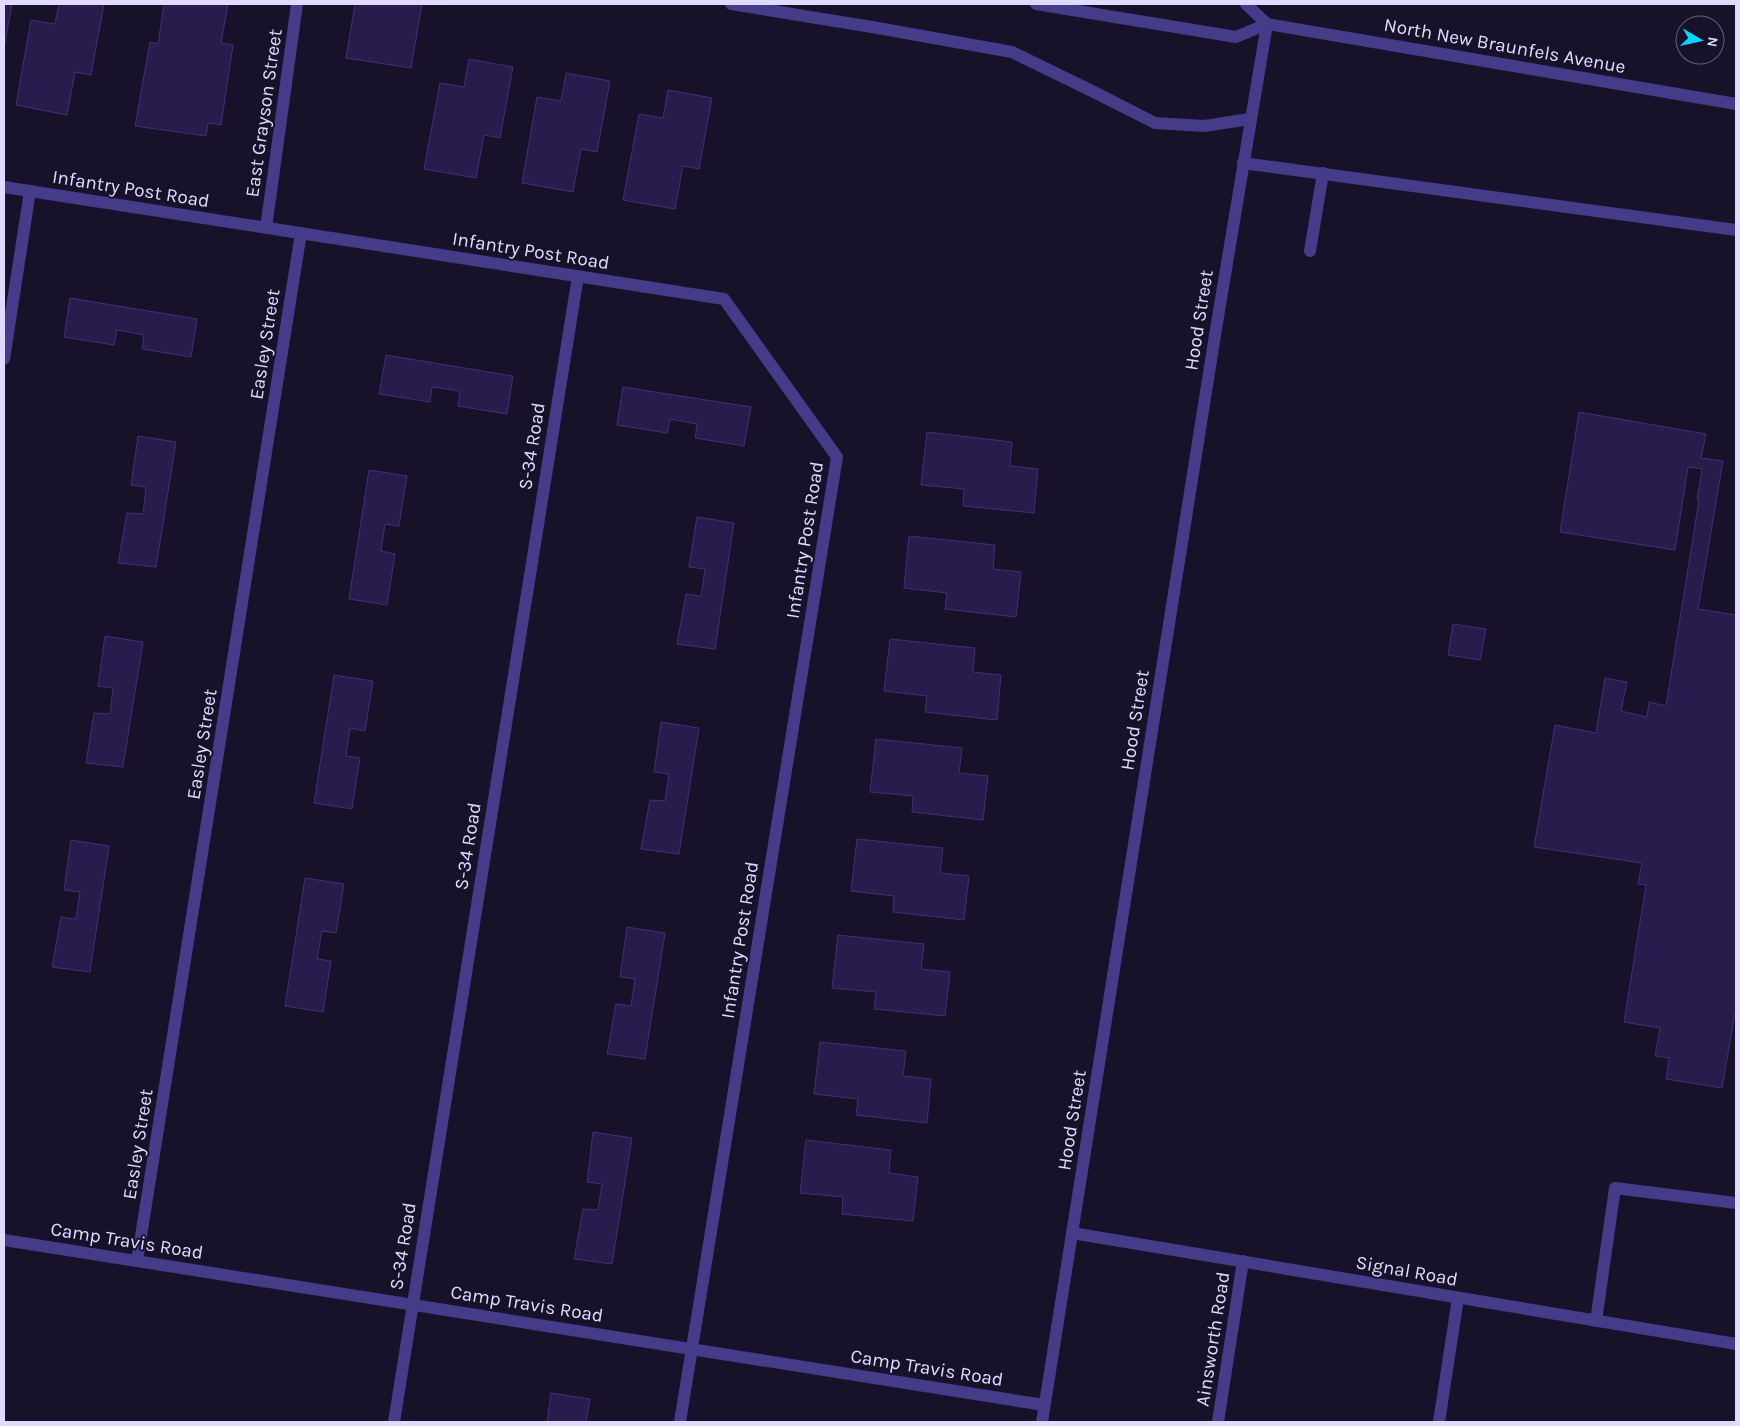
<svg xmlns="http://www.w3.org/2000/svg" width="1740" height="1426" font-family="Karla,sans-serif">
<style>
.building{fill:#291c4c;stroke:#422e78}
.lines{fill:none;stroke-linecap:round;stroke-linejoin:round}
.service{stroke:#443b89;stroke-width:12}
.minor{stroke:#443b89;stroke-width:12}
.tertiary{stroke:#443b89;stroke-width:12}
.labels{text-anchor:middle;stroke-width:4;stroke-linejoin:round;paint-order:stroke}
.street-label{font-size:19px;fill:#e1daff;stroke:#17112a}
</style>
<rect width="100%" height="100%" fill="#17112a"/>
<g class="building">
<path d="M4,4H12L4,48Z"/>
<path d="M59,4H104L91,75L75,72L67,115L16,105L31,20L55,24Z"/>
<path d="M164,4H228L221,43L233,45L221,125L208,123L206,136L135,126L150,42L158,44Z"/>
<path d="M355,4H422L411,68L346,58Z"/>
<path d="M469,59L513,67L500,138L484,135L476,178L424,169L440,83L464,87Z"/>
<path d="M566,73L610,81L597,152L581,149L573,192L522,183L537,97L561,101Z"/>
<path d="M668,90L712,98L699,169L683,166L675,209L623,200L639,114L663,118Z"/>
<path d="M70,298L197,319L191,357L142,349L144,335L117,330L114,345L64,337Z"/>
<path d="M386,355L513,376L507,414L458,406L460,391L432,387L430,402L379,394Z"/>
<path d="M623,387L751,407L744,446L695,438L697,424L670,419L667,433L617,425Z"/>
<path d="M1579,412L1706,434L1701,458L1723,461L1698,609L1736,615V1007L1722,1088L1666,1079L1669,1058L1655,1056L1660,1028L1624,1022L1646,885L1638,884L1642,863L1534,847L1555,725L1596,733L1605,678L1627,682L1621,711L1647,717L1649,702L1666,706L1699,500L1697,499L1702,469L1688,467L1675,550L1560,532Z"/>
<path d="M927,432L1012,442L1010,466L1038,469L1034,513L963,506L964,489L921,485Z"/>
<path d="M138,436L176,442L156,567L118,563L127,513L143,514L146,487L131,485Z"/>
<path d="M369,470L407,476L399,526L385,524L381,551L395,554L387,605L349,599Z"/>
<path d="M697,517L734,523L715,649L677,644L686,594L701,596L705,569L689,567Z"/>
<path d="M909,536L995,545L993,569L1021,572L1016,617L945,609L947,593L904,588Z"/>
<path d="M1453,624L1486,629L1480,660L1448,655Z"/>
<path d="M105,636L143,642L123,767L86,763L94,713L110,714L113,688L98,686Z"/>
<path d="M890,639L975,648L973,672L1001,675L997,720L925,712L927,696L884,691Z"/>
<path d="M334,675L373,681L365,731L350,728L346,756L360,758L352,809L314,803Z"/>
<path d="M661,722L699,728L679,854L641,849L650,800L665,801L669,774L654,772Z"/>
<path d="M876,739L962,748L959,773L988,776L983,820L912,812L913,796L870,792Z"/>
<path d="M857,839L943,848L940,873L969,876L964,920L893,912L894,896L851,891Z"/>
<path d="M71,840L109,846L90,972L52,967L61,917L76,919L80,892L64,890Z"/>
<path d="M305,878L344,884L336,933L322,931L317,959L331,961L323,1012L285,1006Z"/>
<path d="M627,927L665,933L645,1059L607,1054L616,1004L631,1006L635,979L620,977Z"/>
<path d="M838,935L924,944L921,969L950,972L945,1016L874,1009L876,992L832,988Z"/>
<path d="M820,1042L906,1051L903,1076L931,1079L927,1123L856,1115L858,1099L814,1094Z"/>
<path d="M593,1132L632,1138L612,1264L574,1259L583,1209L598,1210L602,1184L587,1182Z"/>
<path d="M806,1140L891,1150L889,1173L918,1177L913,1221L842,1214L843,1197L800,1193Z"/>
<path d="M551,1393L590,1399L586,1422H547Z"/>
</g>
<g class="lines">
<g class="service">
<path d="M731,4L872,27L1012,52L1094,92L1155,123L1204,126L1250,119"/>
<path d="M1243,163L1736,230"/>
<path d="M266,228L297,4"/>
<path d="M1310,251L1323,173"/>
<path d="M1596,1321L1615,1188L1736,1203"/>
<path d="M1218,1422L1243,1261"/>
<path d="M1439,1422L1458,1298"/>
</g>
<g class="minor">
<path d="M4,187L724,299L837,457L680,1422"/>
<path d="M4,359L30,191"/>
<path d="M1072,1233L1736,1344"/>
<path d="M4,1240L1044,1405"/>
<path d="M137,1261L301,233"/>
<path d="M394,1422L578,276"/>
<path d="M1042,1422L1216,329L1267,24"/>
</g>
<g class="tertiary">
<path d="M1036,4L1236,37L1267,24L1736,104"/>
<path d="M1246,4L1267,24"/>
</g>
</g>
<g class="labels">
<g class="street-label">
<text transform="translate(1505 45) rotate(10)" y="7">North New Braunfels Avenue</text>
<text transform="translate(263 113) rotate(-82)" y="7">East Grayson Street</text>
<text transform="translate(131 188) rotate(9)" y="7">Infantry Post Road</text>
<text transform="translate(531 250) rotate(9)" y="7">Infantry Post Road</text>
<text transform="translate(1198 320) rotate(-81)" y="7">Hood Street</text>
<text transform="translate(264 344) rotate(-81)" y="7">Easley Street</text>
<text transform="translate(531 446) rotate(-81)" y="7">S-34 Road</text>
<text transform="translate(804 540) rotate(-81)" y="7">Infantry Post Road</text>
<text transform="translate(1134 720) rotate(-81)" y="7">Hood Street</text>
<text transform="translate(201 744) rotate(-81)" y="7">Easley Street</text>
<text transform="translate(467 846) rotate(-81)" y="7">S-34 Road</text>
<text transform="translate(739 940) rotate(-81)" y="7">Infantry Post Road</text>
<text transform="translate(1071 1120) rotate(-81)" y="7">Hood Street</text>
<text transform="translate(137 1144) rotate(-81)" y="7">Easley Street</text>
<text transform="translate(127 1240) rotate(9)" y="7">Camp Travis Road</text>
<text transform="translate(402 1246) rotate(-81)" y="7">S-34 Road</text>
<text transform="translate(1407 1270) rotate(10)" y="7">Signal Road</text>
<text transform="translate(527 1303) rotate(9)" y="7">Camp Travis Road</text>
<text transform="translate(1212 1339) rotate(-81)" y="7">Ainsworth Road</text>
<text transform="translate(927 1367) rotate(9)" y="7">Camp Travis Road</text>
</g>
</g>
<rect width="1740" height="1426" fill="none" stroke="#e1daff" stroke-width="10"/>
<g transform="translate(1700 40) rotate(99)"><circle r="24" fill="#17112a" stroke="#68617f"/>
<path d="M0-4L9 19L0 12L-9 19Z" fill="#06d5ff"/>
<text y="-8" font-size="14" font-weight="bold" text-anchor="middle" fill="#e1daff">N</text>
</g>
</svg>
